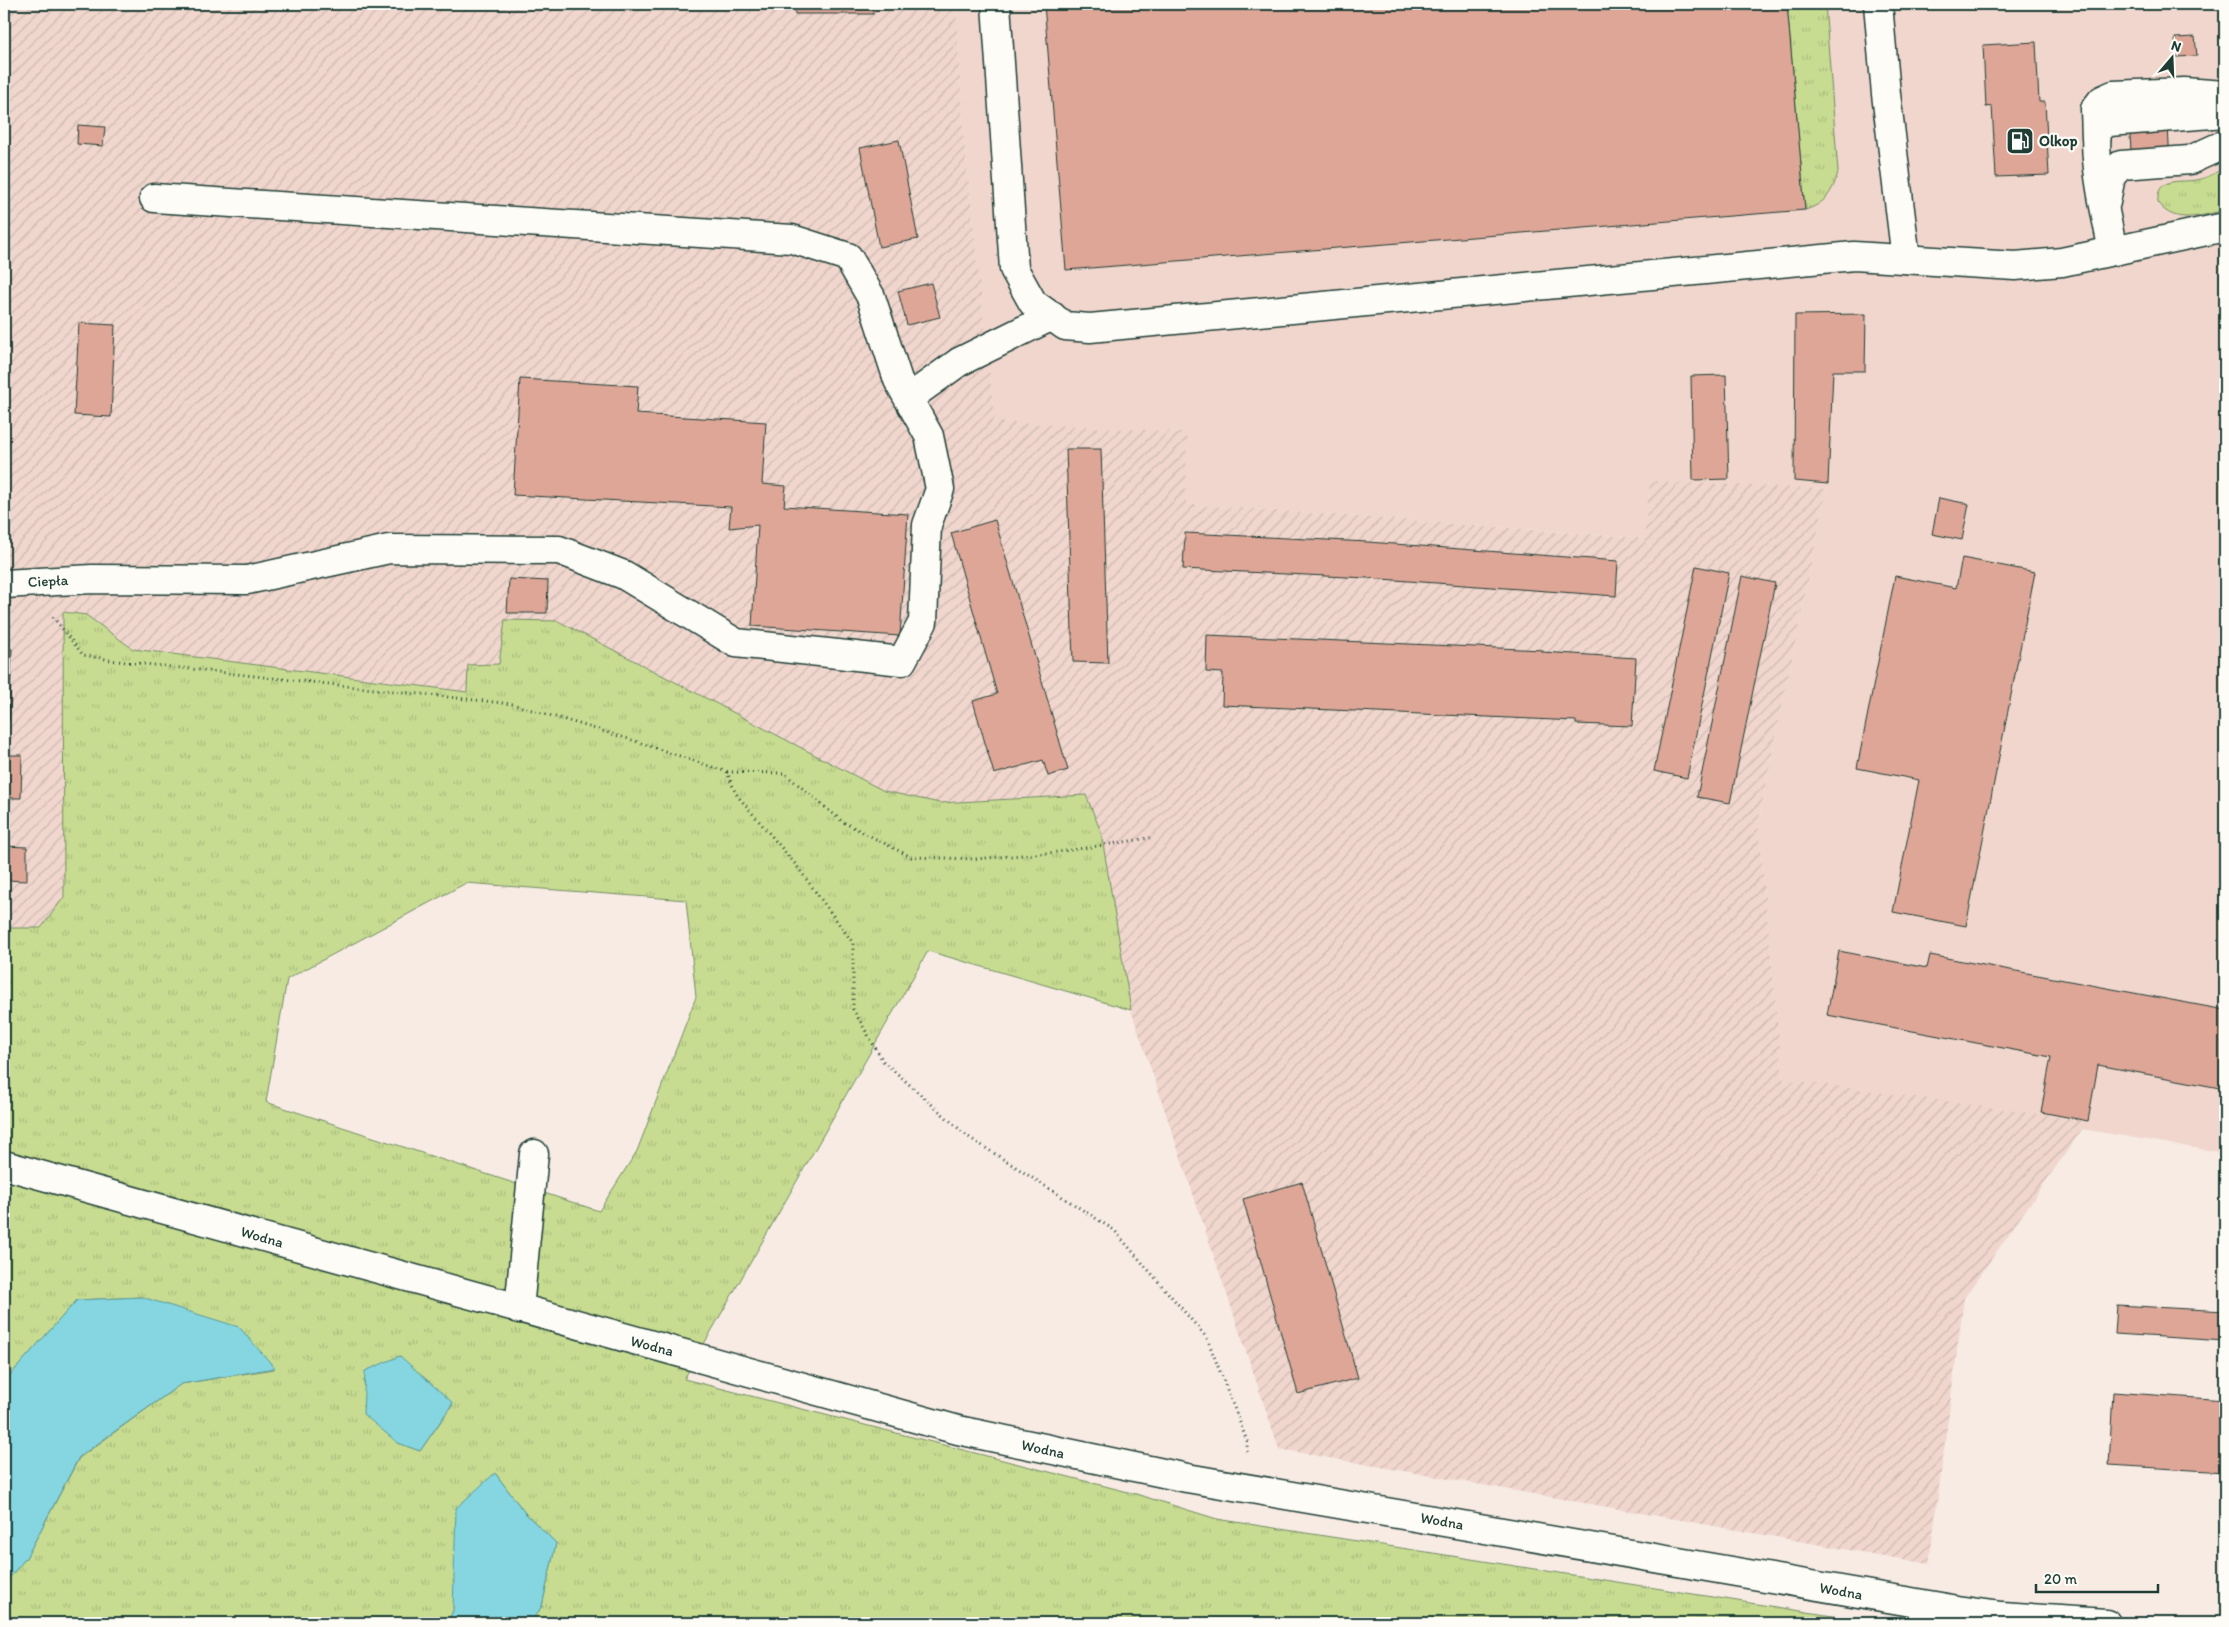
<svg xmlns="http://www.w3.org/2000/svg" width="2229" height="1627" font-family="Itim,sans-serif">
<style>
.built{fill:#f0d6cd}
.industrial{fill:url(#industrial-furrows)}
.grass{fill:url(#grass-tufts);stroke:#738c62;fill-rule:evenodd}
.water{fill:#85d6e0;stroke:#5c999b}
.building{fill:#dea697;stroke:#1f3d34}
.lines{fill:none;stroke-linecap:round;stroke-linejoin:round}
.minor-casing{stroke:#1f3d34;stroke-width:31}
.path{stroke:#1f3d34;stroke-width:3;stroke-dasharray:1 4;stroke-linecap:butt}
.minor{stroke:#fdfcf7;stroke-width:28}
.labels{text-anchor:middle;stroke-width:4.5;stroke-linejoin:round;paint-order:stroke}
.poi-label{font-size:15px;font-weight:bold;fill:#1f3d34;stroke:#fdfcf7;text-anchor:start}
.street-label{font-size:15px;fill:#1f3d34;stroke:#fdfcf7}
</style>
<defs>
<pattern id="industrial-furrows" width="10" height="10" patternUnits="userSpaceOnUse" patternTransform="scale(1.25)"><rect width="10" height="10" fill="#f0d6cd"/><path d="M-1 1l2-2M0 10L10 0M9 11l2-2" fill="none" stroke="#cdb9b1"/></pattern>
<pattern id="grass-tufts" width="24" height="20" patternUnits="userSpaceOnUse" patternTransform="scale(1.25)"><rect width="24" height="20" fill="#c7dc91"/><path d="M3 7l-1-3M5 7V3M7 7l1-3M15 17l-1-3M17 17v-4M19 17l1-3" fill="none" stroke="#aabe7e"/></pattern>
</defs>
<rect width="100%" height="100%" fill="#f7ebe4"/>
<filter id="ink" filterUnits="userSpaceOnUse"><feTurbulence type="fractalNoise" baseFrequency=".02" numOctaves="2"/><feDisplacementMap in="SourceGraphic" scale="10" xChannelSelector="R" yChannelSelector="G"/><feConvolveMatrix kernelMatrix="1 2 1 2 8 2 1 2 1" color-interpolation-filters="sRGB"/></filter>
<g filter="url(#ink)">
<path class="built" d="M956,4H2225V1153L1783,1079L1758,823L1827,489L1650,482L1645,538L1186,504V432L995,423L963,129Z"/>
<path class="industrial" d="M4,4H956L963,129L995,422L1187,432L1186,504L1644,538L1650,481L1827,489L1758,823L1783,1079L2088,1121L1964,1298L1929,1564L1279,1449L1131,1010L1101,832L1086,795L940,803L884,791L558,621L499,664L468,692L133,649L86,615L64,612V897L41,928H4Z"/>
<g class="grass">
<path d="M1787,4H1825L1838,172C1833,192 1825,204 1805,210Z"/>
<path d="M2225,167V210C2202,215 2175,226 2158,203C2156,176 2178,183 2196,180C2207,178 2216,173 2225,167Z"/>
<path d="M63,612L86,615L133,649L467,692L468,665L499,664L505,620L558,621L884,791L940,803L1086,795L1101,832L1131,1010L928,951L684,1379L1136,1494L1217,1519L1877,1623H531L542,1606L556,1543L525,1513L495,1473L453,1611L447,1623H4V1584L26,1558L79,1458L181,1384L274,1369L142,1297L77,1300L4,1382V928H41L64,897ZM466,883L686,900L696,997L637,1151L599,1211L266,1102L287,979ZM453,1404L420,1451L398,1443Z"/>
</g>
<g class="water">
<path d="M142,1297L239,1327L275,1368L181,1384L79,1457L26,1558L4,1584V1382L77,1300Z"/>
<path d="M400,1356L453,1403L420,1451L398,1443L363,1414L365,1371Z"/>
<path d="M495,1473L525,1513L556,1543L542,1606L531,1623H447L453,1611L456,1508Z"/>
</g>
<g class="building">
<rect x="795" y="4" width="78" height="10"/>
<path d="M1044,4H1787L1805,210L1066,270Z"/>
<path d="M2195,37L2197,56L2176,57L2175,38Z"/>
<path d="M2036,42L2039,102H2045L2049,175L1996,177L1992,106L1986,107L1983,45Z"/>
<path d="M2166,89L2170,163L2132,165L2127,91Z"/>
<path d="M78,125L105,127L103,146L77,144Z"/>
<path d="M899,140L918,239L879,247L860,148Z"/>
<path d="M931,283L940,317L907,325L898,291Z"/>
<path d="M1866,314L1865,371H1833L1828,484L1794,481L1795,315Z"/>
<path d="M79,323L115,325L111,417L74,415Z"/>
<path d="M1726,375L1729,479L1693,480L1691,376Z"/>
<path d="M520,379L638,386L636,414L766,422L762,484L786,486L784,506L908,514L900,636L752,626L758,525L729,528L731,507L513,495Z"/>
<path d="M1066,449H1101L1108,663L1073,662Z"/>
<path d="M1939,498L1969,504L1962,540L1932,534Z"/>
<path d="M995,520L1068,770L1048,776L1043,760L994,774L973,701L997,694L951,533Z"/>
<path d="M1185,533L1368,542L1618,561L1616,596L1367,578L1183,569Z"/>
<path d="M1962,558L2035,572L1966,926L1893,912L1919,780L1857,768L1895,576L1956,588Z"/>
<path d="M1696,566L1729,573L1687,778L1654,771Z"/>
<path d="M1742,576L1775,583L1730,803L1697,797Z"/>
<path d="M509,579L548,581L547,613H507Z"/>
<path d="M1207,635L1543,650L1542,652L1636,658L1632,726L1576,724V721L1222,705L1223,673L1206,672Z"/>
<path d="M4,648L12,649L9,721H4Z"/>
<path d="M4,755H22L21,798H4Z"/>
<path d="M4,846L27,847V881L4,880Z"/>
<path d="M1839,951L1927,968L1930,955L2225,1010V1089L2098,1065L2088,1121L2041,1112L2051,1057L1827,1015Z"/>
<path d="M1302,1182L1358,1378L1298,1394L1243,1199Z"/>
<path d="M2117,1305L2225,1311V1341L2115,1334Z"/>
<path d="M2113,1392L2225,1400V1472L2109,1465Z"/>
</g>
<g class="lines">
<defs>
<g id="minor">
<path d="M996,4L1014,269L1033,303L1065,326L1090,328L1854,256L2015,266L2062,262L2225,227"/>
<path d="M1878,4L1886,94L1906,259"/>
<path d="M2096,138L2095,109L2102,100L2113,95L2184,92L2225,95"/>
<path d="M2106,202L2111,176L2121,165L2190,160L2225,144"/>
<path d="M2113,251C2109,231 2089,143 2099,129C2101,126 2106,124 2109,122L2225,113"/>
<path d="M909,398L959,362L1052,316"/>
<path d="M4,584L92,579L247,580L389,549L559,550L624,575L736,643L902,661L923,622L927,525L940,489L929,436L898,380L871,297L848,257L792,239L154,198"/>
<path d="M4,1165L958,1430L1187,1478L1958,1610L2001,1616L2106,1623"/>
<path d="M519,1309L534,1154"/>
</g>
</defs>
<use href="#minor" class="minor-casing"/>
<g class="path">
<path d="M53,617L83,655L117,661L512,704L629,739L727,772L736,794L796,865L853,943V1009L883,1061L967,1136L1114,1230L1207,1338L1247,1441V1452"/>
<path d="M727,772L784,773L843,822L911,857L975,859L1058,852L1150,838"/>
</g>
<use href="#minor" class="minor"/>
</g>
</g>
<defs>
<symbol id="fuel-square" viewBox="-11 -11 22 22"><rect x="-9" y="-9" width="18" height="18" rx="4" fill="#1f3d34" stroke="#fdfcf7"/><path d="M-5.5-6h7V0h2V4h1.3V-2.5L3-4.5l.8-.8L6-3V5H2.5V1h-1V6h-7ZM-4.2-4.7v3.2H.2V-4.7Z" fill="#fff"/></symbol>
</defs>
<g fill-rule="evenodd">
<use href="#fuel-square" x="2004" y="125" width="32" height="32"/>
</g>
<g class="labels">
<g class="poi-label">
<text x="2039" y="146">Olkop</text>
</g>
<g class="street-label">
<text transform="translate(48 581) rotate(-3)" y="5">Ciepła</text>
<text transform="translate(262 1237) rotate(16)" y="5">Wodna</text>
<text transform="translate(652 1346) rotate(15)" y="5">Wodna</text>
<text transform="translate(1043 1449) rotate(12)" y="5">Wodna</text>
<text transform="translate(1442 1521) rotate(10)" y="5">Wodna</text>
<text transform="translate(1841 1591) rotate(10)" y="5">Wodna</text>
</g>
</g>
<rect width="2229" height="1627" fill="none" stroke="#fdfcf7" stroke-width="20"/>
<rect x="10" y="10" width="2209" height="1607" fill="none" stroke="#1f3d34" stroke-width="2" filter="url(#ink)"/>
<g transform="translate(2172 58) rotate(19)" stroke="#fdfcf7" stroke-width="4" paint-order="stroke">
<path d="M0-4L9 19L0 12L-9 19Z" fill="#1f3d34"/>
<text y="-8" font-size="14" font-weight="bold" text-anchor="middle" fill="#1f3d34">N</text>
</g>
<path d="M2036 1584v8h122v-8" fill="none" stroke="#1f3d34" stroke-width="2.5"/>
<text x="2044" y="1584" font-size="15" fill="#1f3d34" stroke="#fdfcf7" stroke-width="4" paint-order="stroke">20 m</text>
</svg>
